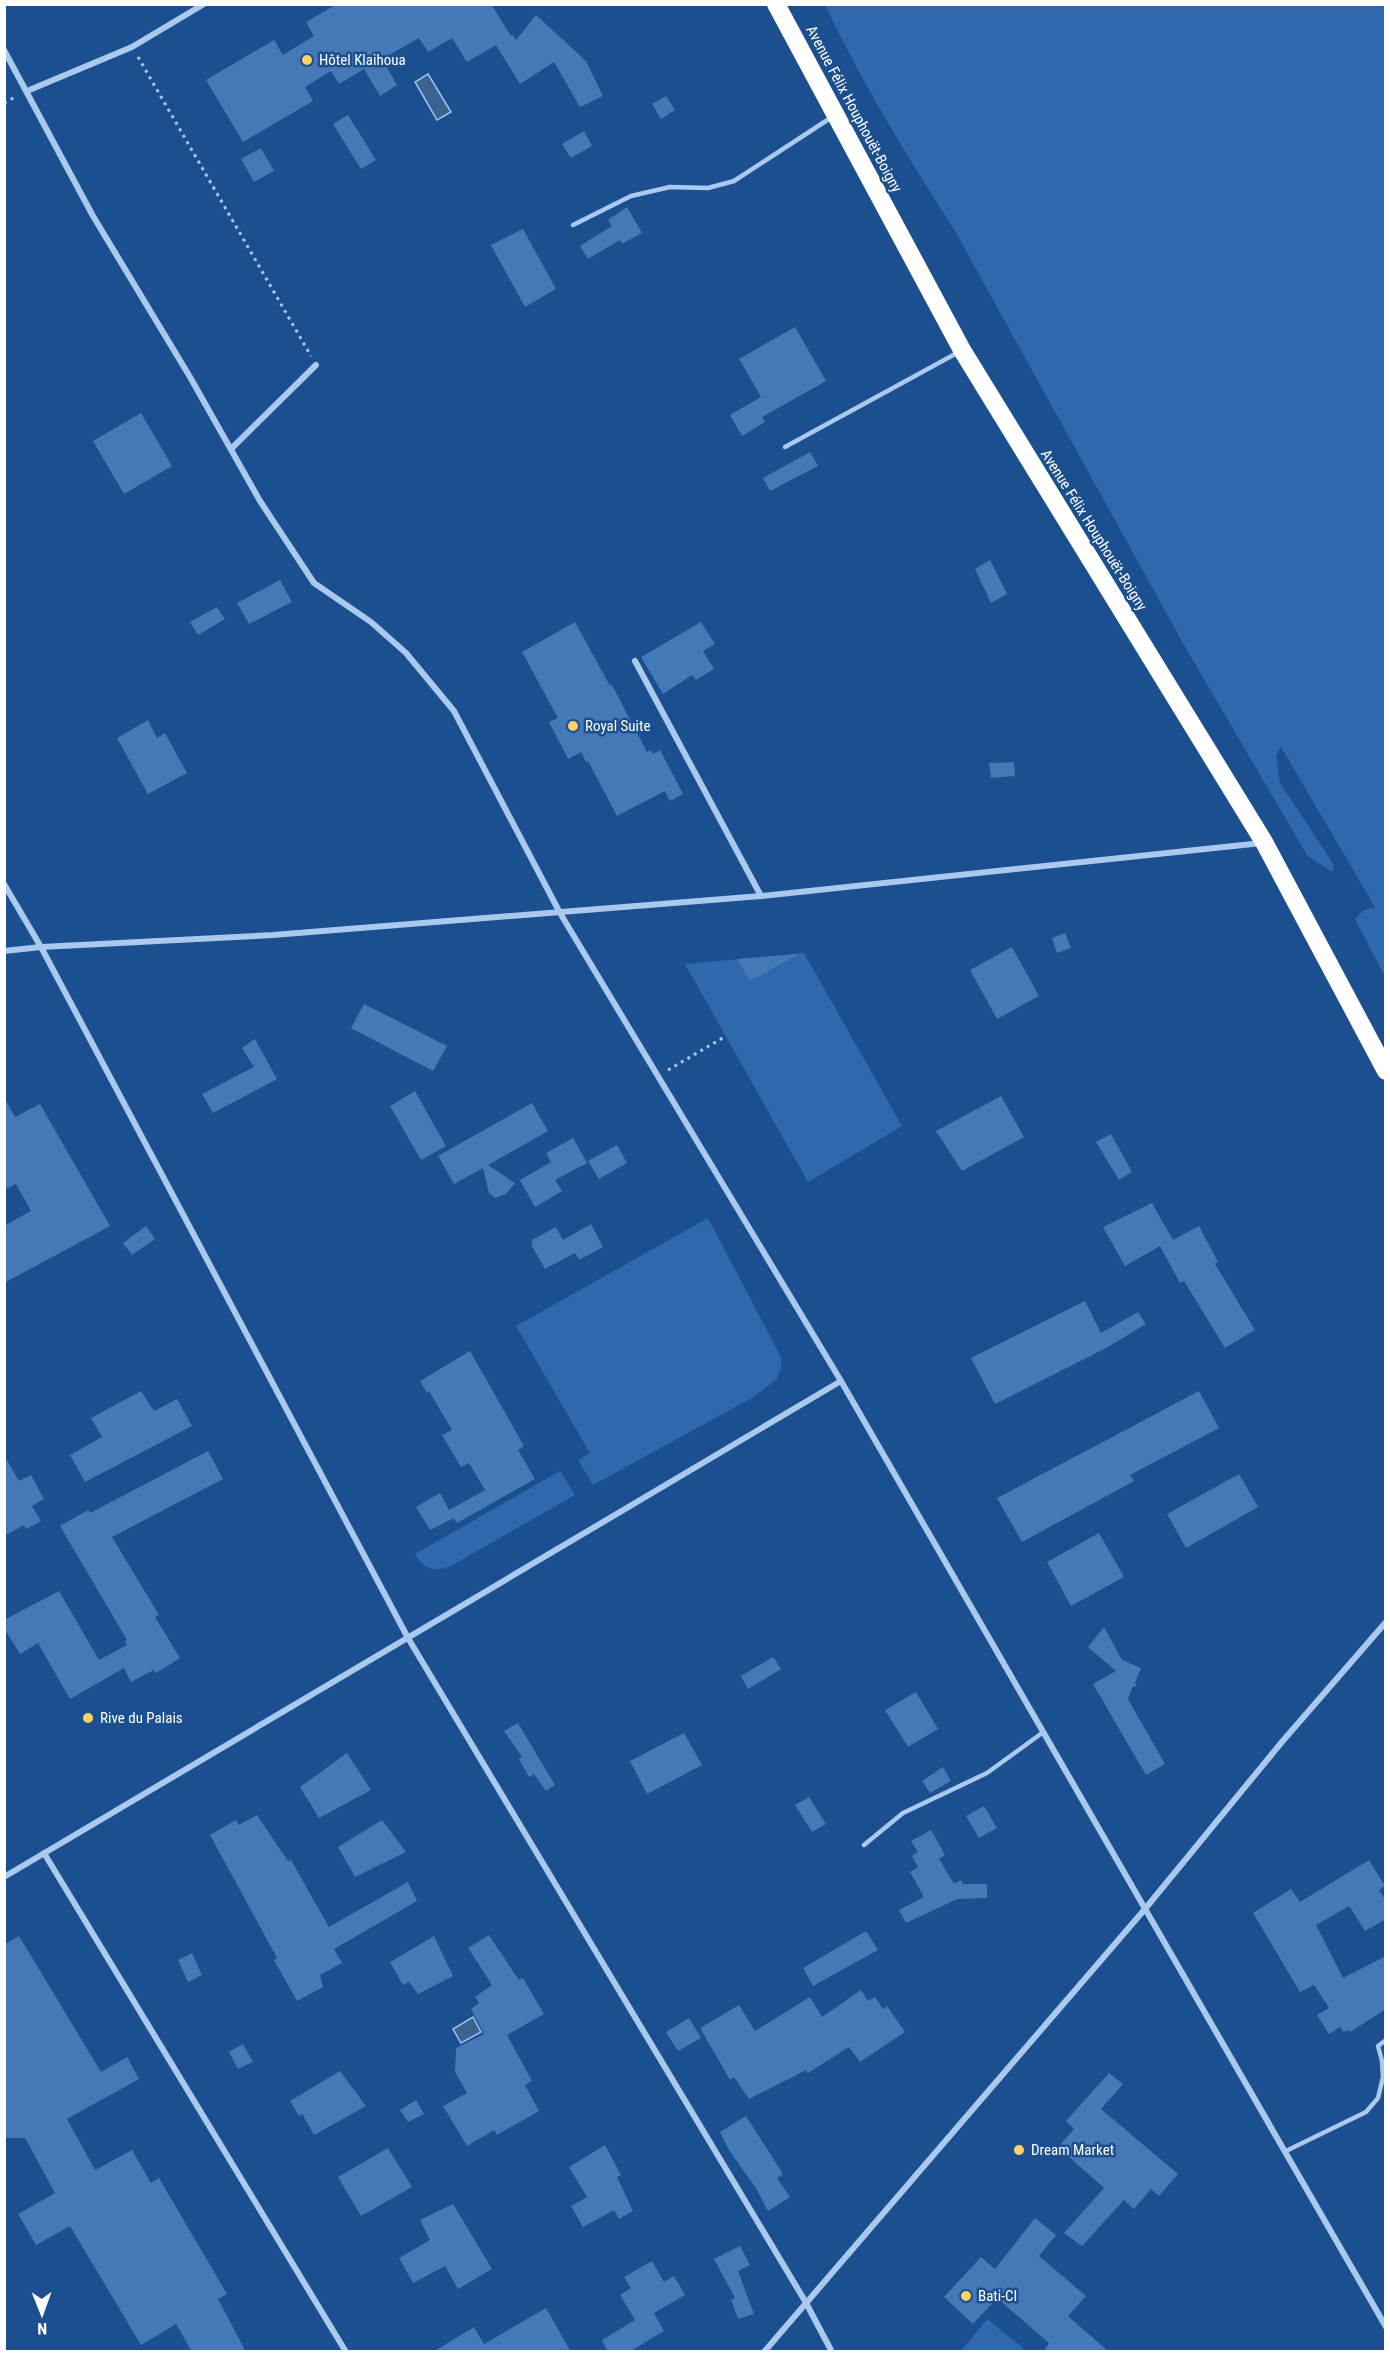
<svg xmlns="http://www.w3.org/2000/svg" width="1390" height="2356" font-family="'Roboto Condensed',sans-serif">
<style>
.green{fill:#2e69ad}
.water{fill:#3c6290;stroke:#9cc4f0;stroke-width:1.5}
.building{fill:#4478b7}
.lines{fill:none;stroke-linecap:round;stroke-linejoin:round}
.path{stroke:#a9c9ee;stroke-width:3;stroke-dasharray:3 4.5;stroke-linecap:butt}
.lane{stroke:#a9c9ee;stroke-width:4.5}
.street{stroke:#a9c9ee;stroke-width:6}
.highway{stroke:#fff;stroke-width:18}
.poi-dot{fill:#ffd166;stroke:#1b4f8f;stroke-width:2}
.labels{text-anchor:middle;stroke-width:5;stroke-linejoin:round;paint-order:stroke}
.poi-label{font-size:15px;fill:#fff;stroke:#1b4f8f;text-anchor:start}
.street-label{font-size:15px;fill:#fff;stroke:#1b4f8f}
</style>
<rect width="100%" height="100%" fill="#1b4f8f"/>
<g class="green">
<path d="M825,5H1385V977L1355,919L1364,910L1375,907L1281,747L1276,756L1280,783L1334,865L1332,872L1307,855L1184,645L955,231C908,158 862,83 825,5Z"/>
<path d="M804,953L902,1126L808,1182L685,964Z"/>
<path d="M708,1218L781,1357V1368L777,1379L752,1398L593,1485L578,1460L590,1453L516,1326Z"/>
<path d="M560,1471L575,1495L451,1566C434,1572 424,1570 415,1554Z"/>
<path d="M987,2319L1023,2348L1021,2351H961Z"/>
</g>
<g class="water">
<path d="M428,74L451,112L437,120L415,82Z"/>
<path d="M473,2017L481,2032L461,2043L453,2029Z"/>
</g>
<g class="building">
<path d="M337,4H491L511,36L513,35L516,40L536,15L586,61L603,96L580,107L554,62L520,84L496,45L467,62L452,38L428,52L419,38L382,59L397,85L380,96L364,69L339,84L331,71L305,87L313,101L243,142L206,80L274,40L283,55L314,36L306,22Z"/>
<path d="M666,96L675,110L661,119L652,104Z"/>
<path d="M348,115L376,160L361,169L333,124Z"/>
<path d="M584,131L592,146L571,158L562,144Z"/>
<path d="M261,148L274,171L254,182L241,159Z"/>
<path d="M627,207L642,233L622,244L620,240L588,259L580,246L612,226L608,220Z"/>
<path d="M523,229L556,289L525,307L491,245Z"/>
<path d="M795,327L826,381L762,417L765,422L742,436L730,415L761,397L739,359Z"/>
<path d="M141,413L172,466L124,494L93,441Z"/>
<path d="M810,452L818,466L770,491L763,478Z"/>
<path d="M990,560L1007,594L991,603L975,569Z"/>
<path d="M280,580L292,602L249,624L237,603Z"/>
<path d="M217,607L225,619L198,635L190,622Z"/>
<path d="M575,622L610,686L612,685L647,752L651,750L653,754L660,750L683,794L670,801L665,791L617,816L588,761L586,762L581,752L568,759L549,722L558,718L522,652Z"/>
<path d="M701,622L715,644L703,651L714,669L696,680L692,675L663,694L641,657Z"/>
<path d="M148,720L157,738L165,733L187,773L148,794L117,738Z"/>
<path d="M1014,762L1015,776L991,778L989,763Z"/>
<path d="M1065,933L1071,948L1057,953L1052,938Z"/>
<path d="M1012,947L1039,996L997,1019L970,970Z"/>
<path d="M799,954L750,981L737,959Z"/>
<path d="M364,1004L447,1046L433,1071L351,1028Z"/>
<path d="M255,1039L277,1079L213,1113L202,1094L254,1067L242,1048Z"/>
<path d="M415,1091L446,1146L421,1160L390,1106Z"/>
<path d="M1001,1096L1024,1137L962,1171L936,1131Z"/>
<path d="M4,1097L15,1117L40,1104L110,1226L4,1283V1226L31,1211L16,1184L4,1190Z"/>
<path d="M532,1103L548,1131L488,1165L515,1183L506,1194L495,1198L489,1193L483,1168L454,1184L438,1156Z"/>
<path d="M1111,1134L1132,1172L1119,1180L1096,1142Z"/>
<path d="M573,1138L587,1163L555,1180L562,1191L535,1207L520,1180L551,1162L546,1153Z"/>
<path d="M617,1145L627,1163L599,1179L588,1161Z"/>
<path d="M1152,1203L1173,1240L1199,1226L1218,1262L1215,1264L1255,1330L1225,1348L1184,1281L1180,1283L1160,1246L1125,1266L1103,1227Z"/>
<path d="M591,1224L603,1247L579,1260L575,1253L545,1269L532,1246V1240L556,1227L563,1240Z"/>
<path d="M146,1226L155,1239L132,1255L123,1243Z"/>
<path d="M1085,1301L1101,1333L1138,1312L1146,1324L1108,1347L995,1404L971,1358Z"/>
<path d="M470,1351L524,1446L518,1450L535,1479L457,1523L452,1515L454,1518L430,1530L416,1507L440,1493L449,1510L485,1490L469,1463L461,1467L442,1435L452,1430L429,1391L427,1393L420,1381Z"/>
<path d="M141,1391L154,1411L177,1399L192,1426L85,1482L70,1455L102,1437L91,1418Z"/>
<path d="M1199,1391L1219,1428L1130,1475L1134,1481L1022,1542L997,1498Z"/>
<path d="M208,1451L223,1479L112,1537L159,1615L155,1617L180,1658L156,1673L154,1670L131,1682L124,1668L70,1699L38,1643L20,1654L4,1628V1620L59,1591L99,1660L127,1645L125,1641L127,1640L60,1526L88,1510L90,1513Z"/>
<path d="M4,1455L19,1481L31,1475L44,1499L32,1506L41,1521L26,1529L24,1525L4,1536Z"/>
<path d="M1239,1474L1258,1507L1186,1548L1167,1514Z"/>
<path d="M1099,1533L1124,1577L1071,1606L1047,1562Z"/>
<path d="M1104,1627L1122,1660L1141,1668L1135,1683L1137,1687L1133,1686L1128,1699L1165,1764L1146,1775L1093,1684L1116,1671L1088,1647Z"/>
<path d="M773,1657L781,1669L748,1689L741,1676Z"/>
<path d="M916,1692L938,1729L908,1747L885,1710Z"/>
<path d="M518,1723L555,1785L546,1791L534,1774L529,1777L519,1759L522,1757L504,1731Z"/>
<path d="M684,1733L702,1765L647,1794L630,1761Z"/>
<path d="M347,1753L371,1790L319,1818L300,1787Z"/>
<path d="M943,1767L951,1781L930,1793L922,1781Z"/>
<path d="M809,1797L826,1824L812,1832L795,1805Z"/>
<path d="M984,1806L997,1828L979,1838L966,1816Z"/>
<path d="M257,1815L288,1861L291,1860L329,1927L408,1882L417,1901L334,1949L342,1963L320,1975L323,1987L297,2001L274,1960L277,1958L210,1835L236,1820L239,1825Z"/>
<path d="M382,1820L406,1852L355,1877L338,1847Z"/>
<path d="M931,1830L945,1855L939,1859L954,1884L961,1880L963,1884H987V1898L957,1899L906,1923L899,1910L924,1897L910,1872L918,1867L912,1856L918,1852L911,1841Z"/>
<path d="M1369,1860L1385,1886L1379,1890L1386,1901V1919L1365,1931L1349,1906L1316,1925L1343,1978L1386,1956V2009L1350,2032L1348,2030L1343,2032L1340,2027L1329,2034L1317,2015L1329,2008L1314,1985L1300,1992L1253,1913L1291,1889L1300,1902Z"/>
<path d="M866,1931L878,1950L813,1986L803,1968Z"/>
<path d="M489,1935L519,1980L523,1978L544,2014L507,2035L532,2081L525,2085L539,2111L497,2135L494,2130L467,2146L443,2106L467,2093L455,2072L456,2048L484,2034L471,2009L479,2003L475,1997L492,1985L468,1948Z"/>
<path d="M19,1936L101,2072L127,2057L139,2079L67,2119L95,2170L132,2150L151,2183L159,2178L227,2294L218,2299L246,2352H192L176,2324L141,2345L70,2226L36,2245L18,2214L55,2193L25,2138H4V1945Z"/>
<path d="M434,1936L453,1976L418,1994L409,1982L403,1985L390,1962Z"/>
<path d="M192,1953L202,1975L188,1982L178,1960Z"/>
<path d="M861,1990L868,2001L875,1997L883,2009L887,2006L905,2032L860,2062L849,2047L808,2073L806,2070L749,2099L734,2077L730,2080L700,2028L739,2005L755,2031L810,1997L822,2017Z"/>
<path d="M689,2018L701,2038L678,2051L666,2032Z"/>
<path d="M243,2044L253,2062L238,2069L229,2052Z"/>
<path d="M340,2071L366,2106L314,2135L302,2114L299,2116L290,2101Z"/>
<path d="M1109,2073L1123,2084L1101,2109L1178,2174L1159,2196L1151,2189L1134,2209L1124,2200L1082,2246L1064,2233L1104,2188L1058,2147L1074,2129L1066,2121Z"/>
<path d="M416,2100L424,2114L408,2122L400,2110Z"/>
<path d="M746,2116L783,2174L777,2178L790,2197L768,2211L757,2190L729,2150L720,2132Z"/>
<path d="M605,2145L621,2175L617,2177L633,2211L619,2219L614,2210L583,2227L571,2206L587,2197L569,2167Z"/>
<path d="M388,2148L412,2187L361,2216L338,2177Z"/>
<path d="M453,2204L492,2269L458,2289L445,2266L413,2283L399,2258L430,2240L420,2220Z"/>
<path d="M1035,2218L1056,2235L1039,2256L1086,2296L1068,2316L1109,2352H1043L1049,2343L997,2298L973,2324L944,2297L981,2257L995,2269Z"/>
<path d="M740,2246L750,2265L738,2271L754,2314L738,2319L731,2300L735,2298L714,2259Z"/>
<path d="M652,2261L664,2282L674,2276L685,2295L654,2313L664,2331L629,2352H608L602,2340L635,2320L620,2295L631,2288L624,2277Z"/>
<path d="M546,2308L571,2352H433L474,2327L484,2344Z"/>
</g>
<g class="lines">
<g class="path">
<path d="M138,57L311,356"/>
<path d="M4,103L15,97"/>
<path d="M668,1070L726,1036"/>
</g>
<g class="lane">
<path d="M573,225L631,196L670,187L708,188L734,181L832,117"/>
<path d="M785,447L957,353"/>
<path d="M864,1845L903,1813L987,1773L1042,1733"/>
<path d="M1286,2151L1366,2112L1378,2098L1383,2077L1382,2061L1378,2046L1386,2040"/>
</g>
<g class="street">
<path d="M4,50L93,216L190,377L260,501L314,583L371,622L406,653L454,711L560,913L841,1381L1386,2327"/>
<path d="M27,91L132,47L204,4"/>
<path d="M231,449L316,365"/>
<path d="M635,661L761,896"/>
<path d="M4,884L41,947L408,1638L805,2301L832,2352"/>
<path d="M4,951L41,947L273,935L761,896L1262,843"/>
<path d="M44,1853L346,2352"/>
<path d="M4,1877L841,1381"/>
<path d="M764,2352L1145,1909L1281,1743L1386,1622"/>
</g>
<path class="highway" d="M776,4L962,350L1264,842L1386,1071"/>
</g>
<g class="poi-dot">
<circle cx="307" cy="60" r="6"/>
<circle cx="573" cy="726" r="6"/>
<circle cx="88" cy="1718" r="6"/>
<circle cx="1019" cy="2150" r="6"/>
<circle cx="966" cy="2296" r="6"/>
</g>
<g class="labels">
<g class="poi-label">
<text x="319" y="65">Hôtel Klaihoua</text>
<text x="585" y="731">Royal Suite</text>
<text x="100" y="1723">Rive du Palais</text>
<text x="1031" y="2155">Dream Market</text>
<text x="978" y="2301">Bati-CI</text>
</g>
<g class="street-label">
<text transform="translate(854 109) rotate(62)" y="5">Avenue Félix Houphouët-Boigny</text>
<text transform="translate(1094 530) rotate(58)" y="5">Avenue Félix Houphouët-Boigny</text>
</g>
</g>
<rect width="1390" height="2356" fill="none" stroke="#ffffff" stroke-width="12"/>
<g transform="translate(42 2314) rotate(179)" stroke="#1b4f8f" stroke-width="4.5" paint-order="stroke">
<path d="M0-4.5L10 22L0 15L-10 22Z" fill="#ffffff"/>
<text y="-9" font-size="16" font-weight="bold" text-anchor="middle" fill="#ffffff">N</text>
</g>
</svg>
